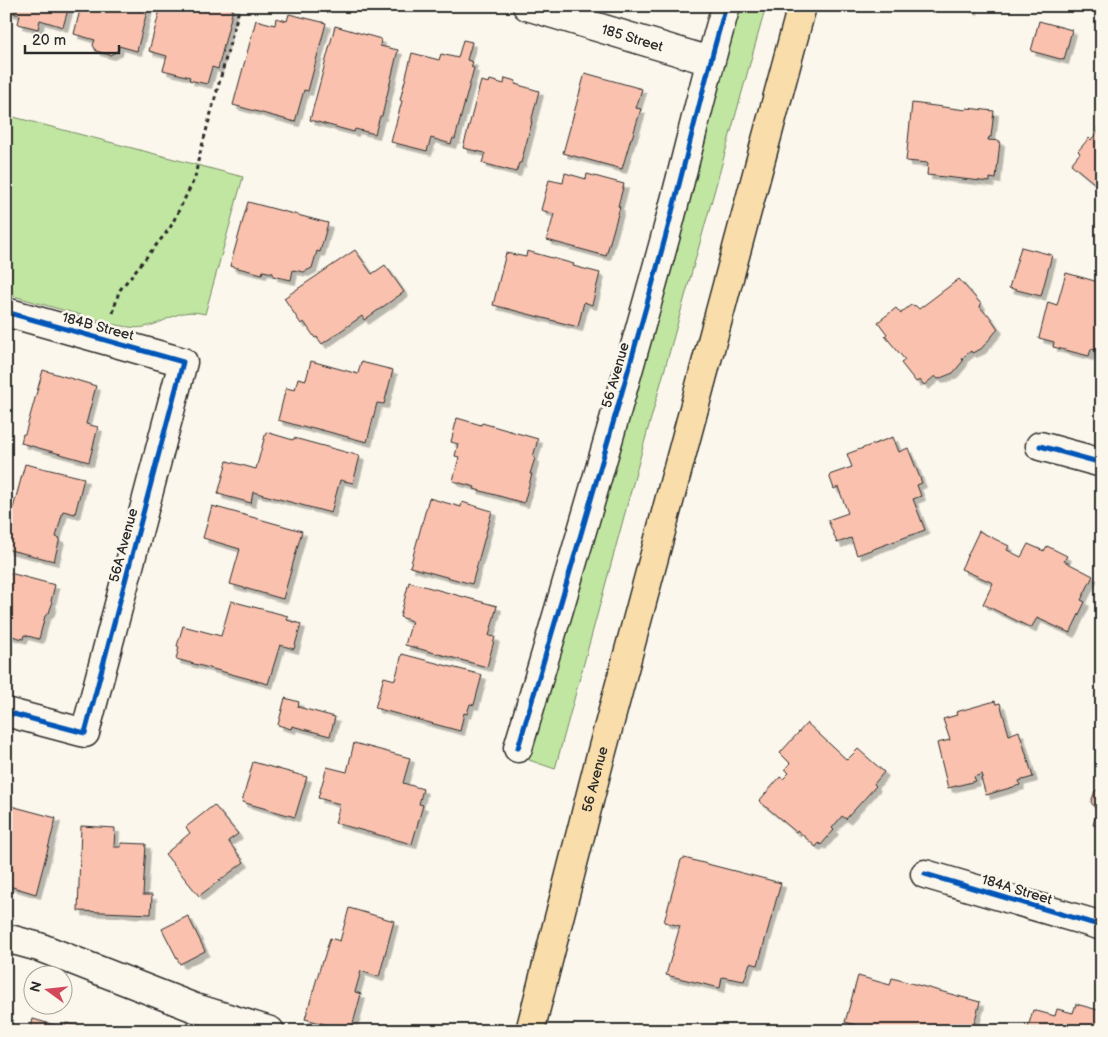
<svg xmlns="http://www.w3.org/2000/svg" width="1108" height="1037" font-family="'Balsamiq Sans',sans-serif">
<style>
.green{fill:#c0e6a1;stroke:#768866}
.building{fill:#fac2ae;stroke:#2b2b2b;filter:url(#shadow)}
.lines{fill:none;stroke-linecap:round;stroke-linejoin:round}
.minor-casing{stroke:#2b2b2b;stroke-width:31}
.highway-casing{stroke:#2b2b2b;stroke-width:31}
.path{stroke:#2b2b2b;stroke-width:3;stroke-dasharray:4 4;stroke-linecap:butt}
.minor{stroke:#fbf7ec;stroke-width:28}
.highway{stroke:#f9deab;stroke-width:28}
.cycleway-casing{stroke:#fbf7ec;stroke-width:8}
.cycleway{stroke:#0057b8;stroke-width:5}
.labels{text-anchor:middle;stroke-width:5;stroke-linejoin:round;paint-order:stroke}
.street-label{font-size:14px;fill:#2b2b2b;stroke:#fbf7ec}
</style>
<defs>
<filter id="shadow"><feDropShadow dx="4.5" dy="4.5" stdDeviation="0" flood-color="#0004"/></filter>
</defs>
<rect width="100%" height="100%" fill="#fbf7ec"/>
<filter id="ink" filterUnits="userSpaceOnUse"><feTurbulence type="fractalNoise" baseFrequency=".02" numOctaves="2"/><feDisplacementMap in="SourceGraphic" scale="10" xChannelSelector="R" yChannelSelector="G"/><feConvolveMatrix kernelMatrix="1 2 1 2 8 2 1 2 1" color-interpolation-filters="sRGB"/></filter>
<g filter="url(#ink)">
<g class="green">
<path d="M741,6H766L643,447L555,769L529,760L571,607L636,388L659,313L695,180L723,67Z"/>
<path d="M6,115L243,177L205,314C177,307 168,323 144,327C135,329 125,326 116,325L6,294Z"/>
</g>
<g class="building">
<path d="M6,6H69L63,27L40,20L38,29L18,24L20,15L6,11Z"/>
<path d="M81,6H146L148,7L137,51L119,46L118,51L110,55L96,51L93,45L95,40L74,34Z"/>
<path d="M161,6H232L231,9H233L218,69L212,67L207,84L189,80L190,77L163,70L167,56L149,51Z"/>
<path d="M961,6H974L973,10Z"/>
<path d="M289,14L326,23L308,91L304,90L295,122L233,105L256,20L275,25L276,18L287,21Z"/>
<path d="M1039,21L1072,30L1064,60L1031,51Z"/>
<path d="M335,26L381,39L380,46L398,50L382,116H380L375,134L355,129L354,132L310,120Z"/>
<path d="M463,40L472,42L467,60L473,62L471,67L474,68L455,139L453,138L451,144L431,138L427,151L391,142L402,101L400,100L412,53L439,60L441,54L458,58Z"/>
<path d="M585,73L642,89L636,108L641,109L632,138H631L622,169L563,153Z"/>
<path d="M505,78L516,81L515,84L539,91L531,122H532L521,163H519L516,172L482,163L485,153L463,148L481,81L489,83L490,80L504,84Z"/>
<path d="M912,103L966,110L967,108L994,111L991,137H989L988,140L1000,141L996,179L990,178V182L927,175L928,163L906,161Z"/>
<path d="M1102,122V186L1100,188L1071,164L1080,153L1078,151L1089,138L1091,140L1099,130L1097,128Z"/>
<path d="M565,173L586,179L587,174L624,184L618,206L620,207L606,256L547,240L554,214L541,210L549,180L563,183Z"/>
<path d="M248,202L328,223L320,252L317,251L312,268L304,272L293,270L291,280L273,276V273L263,271L262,274L230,266Z"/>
<path d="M1021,247L1052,255L1041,296L1009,288Z"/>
<path d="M355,250L372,274L385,265L404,292L364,320L362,316L322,344L317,337L315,338L304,322L301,324L284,298Z"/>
<path d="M527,251L574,264L573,266L600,273L592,305L584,302L578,327L493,305L506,253L526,257Z"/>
<path d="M1066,273L1102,283V351L1091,349L1089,356L1053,347L1054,342L1039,338L1048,302L1057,305Z"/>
<path d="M959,279L981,304L980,307L986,314H988L998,329L981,349L972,353L971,351L962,358L963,361L953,373L938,379L935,376L924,385L920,380L916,382L901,363L905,360L885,336L887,334L878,322L896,308L901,314L902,312L911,305L916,306L919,309Z"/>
<path d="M311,361L358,374L361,362L393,370L384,404L377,403L367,442L310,427V429L278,420L286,388L295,390L298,378L306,380Z"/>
<path d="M43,370L96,386L86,424L98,427L89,462L21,443L23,434H25Z"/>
<path d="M457,418L481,425L482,423L538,439L533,457L535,458L530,474H532L524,503L474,489L475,487L453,481L459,457L455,456L458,444L451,442Z"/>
<path d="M266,432L293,440L294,438L360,456L353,483L340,480L331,513L253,492L251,503L218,494L227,461L256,469Z"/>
<path d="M893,437L899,452L908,448L922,483L917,485L921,496L913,499L925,530L857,555L851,538L837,543L828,520L848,513L838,487L834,489L829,475L852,467L847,454Z"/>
<path d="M25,464L84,478L75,514L63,511L56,537L60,538L54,561L6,549V541L10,527H8Z"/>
<path d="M429,498L461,507L462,502L492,511L472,584L410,567Z"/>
<path d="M212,506L302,531L283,599L230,584L240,549L203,538Z"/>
<path d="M979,531L1009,546L1007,550L1021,557L1028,544L1044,551L1047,546L1067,556L1064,561L1093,576L1081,600L1085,602L1070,633L1037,618L1031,628L983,604L993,583L961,569Z"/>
<path d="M6,572L55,585L51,601L52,604L49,613L45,616L39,639L24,635L23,639L8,635L11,624L6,628Z"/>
<path d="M409,582L497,606L489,636L495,637L487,667L405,645L412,621L400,617Z"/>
<path d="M231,601L288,616L287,620L301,624L294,649L280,645L268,684L176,659L179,647L177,646L183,626L221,636Z"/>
<path d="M402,654L482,675L474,705L470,704L467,714L464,713L460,731L375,708L384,677L395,680Z"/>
<path d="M285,698L299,702L298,707L335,717L330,736L292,726L291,729L278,725Z"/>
<path d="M995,701L996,704L1000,703L1009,735L1019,731L1033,777L1019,781L1020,785L986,795L981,778L983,777L982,774L974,777L976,781L948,788L937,743L950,740L943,719L957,715L956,712Z"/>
<path d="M807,723L847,760L858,749L884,772L874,784L876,786L846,819L842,816L832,828L834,830L821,845L819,843L816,847L797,830L796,832L759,801L780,777L783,779L789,773L785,769L790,763L780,753Z"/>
<path d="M354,743L410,758L403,783L423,789L419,804L423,805L412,844L335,823L340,804L318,798L327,767L347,772Z"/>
<path d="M253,762L307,777L295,817L242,802Z"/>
<path d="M1102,788V827L1093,825L1097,811L1091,802L1095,791Z"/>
<path d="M214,805L238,834L228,841L244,862L199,896L165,854L190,833L186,827Z"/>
<path d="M11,806L56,818L36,894L6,885V825Z"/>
<path d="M81,826L115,828L114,847H121V843L146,844L143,895H152L151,914L78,911Z"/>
<path d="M684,858L781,883L758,965L750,963L744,981L722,977L720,988L666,975L680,926L664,922L681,860Z"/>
<path d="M349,908L394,921L379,977L361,971L355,992L361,994L351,1031L305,1019L322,961H323L330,938L340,941Z"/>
<path d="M188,916L205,951L180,964L162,929Z"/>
<path d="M858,976L890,985L892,978L980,1002L972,1031H866L867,1028L845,1022Z"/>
<path d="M1076,1004L1102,1011V1031H1027L1033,1010L1055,1016L1057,1009L1073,1013Z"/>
<path d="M33,1019L65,1028L66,1023L91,1029V1031H30Z"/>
</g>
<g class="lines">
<defs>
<g id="minor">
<path id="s1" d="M527,6L710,61"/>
<path d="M6,312L183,362L85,733L6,712"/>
<path d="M1040,446L1102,463"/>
<path d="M518,748C569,576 620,404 667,231C687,156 704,81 726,6"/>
<path d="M925,874L1102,926"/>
<path d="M6,938L39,947L195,1008L270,1031"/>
</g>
<g id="highway">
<path id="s2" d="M530,1031L598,766L802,6"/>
</g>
</defs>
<use href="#minor" class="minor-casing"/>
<use href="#highway" class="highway-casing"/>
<path class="path" d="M113,313L119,291L170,228L195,178L198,161L240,6"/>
<use href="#minor" class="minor"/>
<use href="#highway" class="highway"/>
<defs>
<g id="cycleway">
<path d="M6,312L183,362L85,733L6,712"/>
<path d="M1040,446L1102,463"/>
<path d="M518,748C569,576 620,404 667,231C687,156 704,81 726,6"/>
<path d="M925,874L1102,926"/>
</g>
</defs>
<use href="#cycleway" class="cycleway-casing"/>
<use href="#cycleway" class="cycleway"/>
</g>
</g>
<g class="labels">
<g class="street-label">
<text dy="5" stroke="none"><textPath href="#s1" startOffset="110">185 Street</textPath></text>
<text transform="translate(98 326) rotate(15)" y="5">184B Street</text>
<text transform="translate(615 375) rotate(-74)" y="5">56 Avenue</text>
<text transform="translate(123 545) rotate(-75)" y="5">56A Avenue</text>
<text dy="5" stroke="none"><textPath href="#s2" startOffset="260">56 Avenue</textPath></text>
<text transform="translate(1017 889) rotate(17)" y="5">184A Street</text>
</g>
</g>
<rect width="1108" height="1037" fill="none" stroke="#fbf7ec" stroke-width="25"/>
<rect x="12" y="12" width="1083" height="1012" fill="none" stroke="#2b2b2b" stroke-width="2" filter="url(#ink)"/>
<g transform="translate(48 990) rotate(285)"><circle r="24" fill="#fbf7ec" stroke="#a8a59f"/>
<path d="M0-4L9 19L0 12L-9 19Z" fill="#d1495b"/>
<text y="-8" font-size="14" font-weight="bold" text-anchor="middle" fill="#2b2b2b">N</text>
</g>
<path d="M25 45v8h94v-8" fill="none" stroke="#2b2b2b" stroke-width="2.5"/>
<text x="32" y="45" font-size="15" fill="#2b2b2b" stroke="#fbf7ec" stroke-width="4" paint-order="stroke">20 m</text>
</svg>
